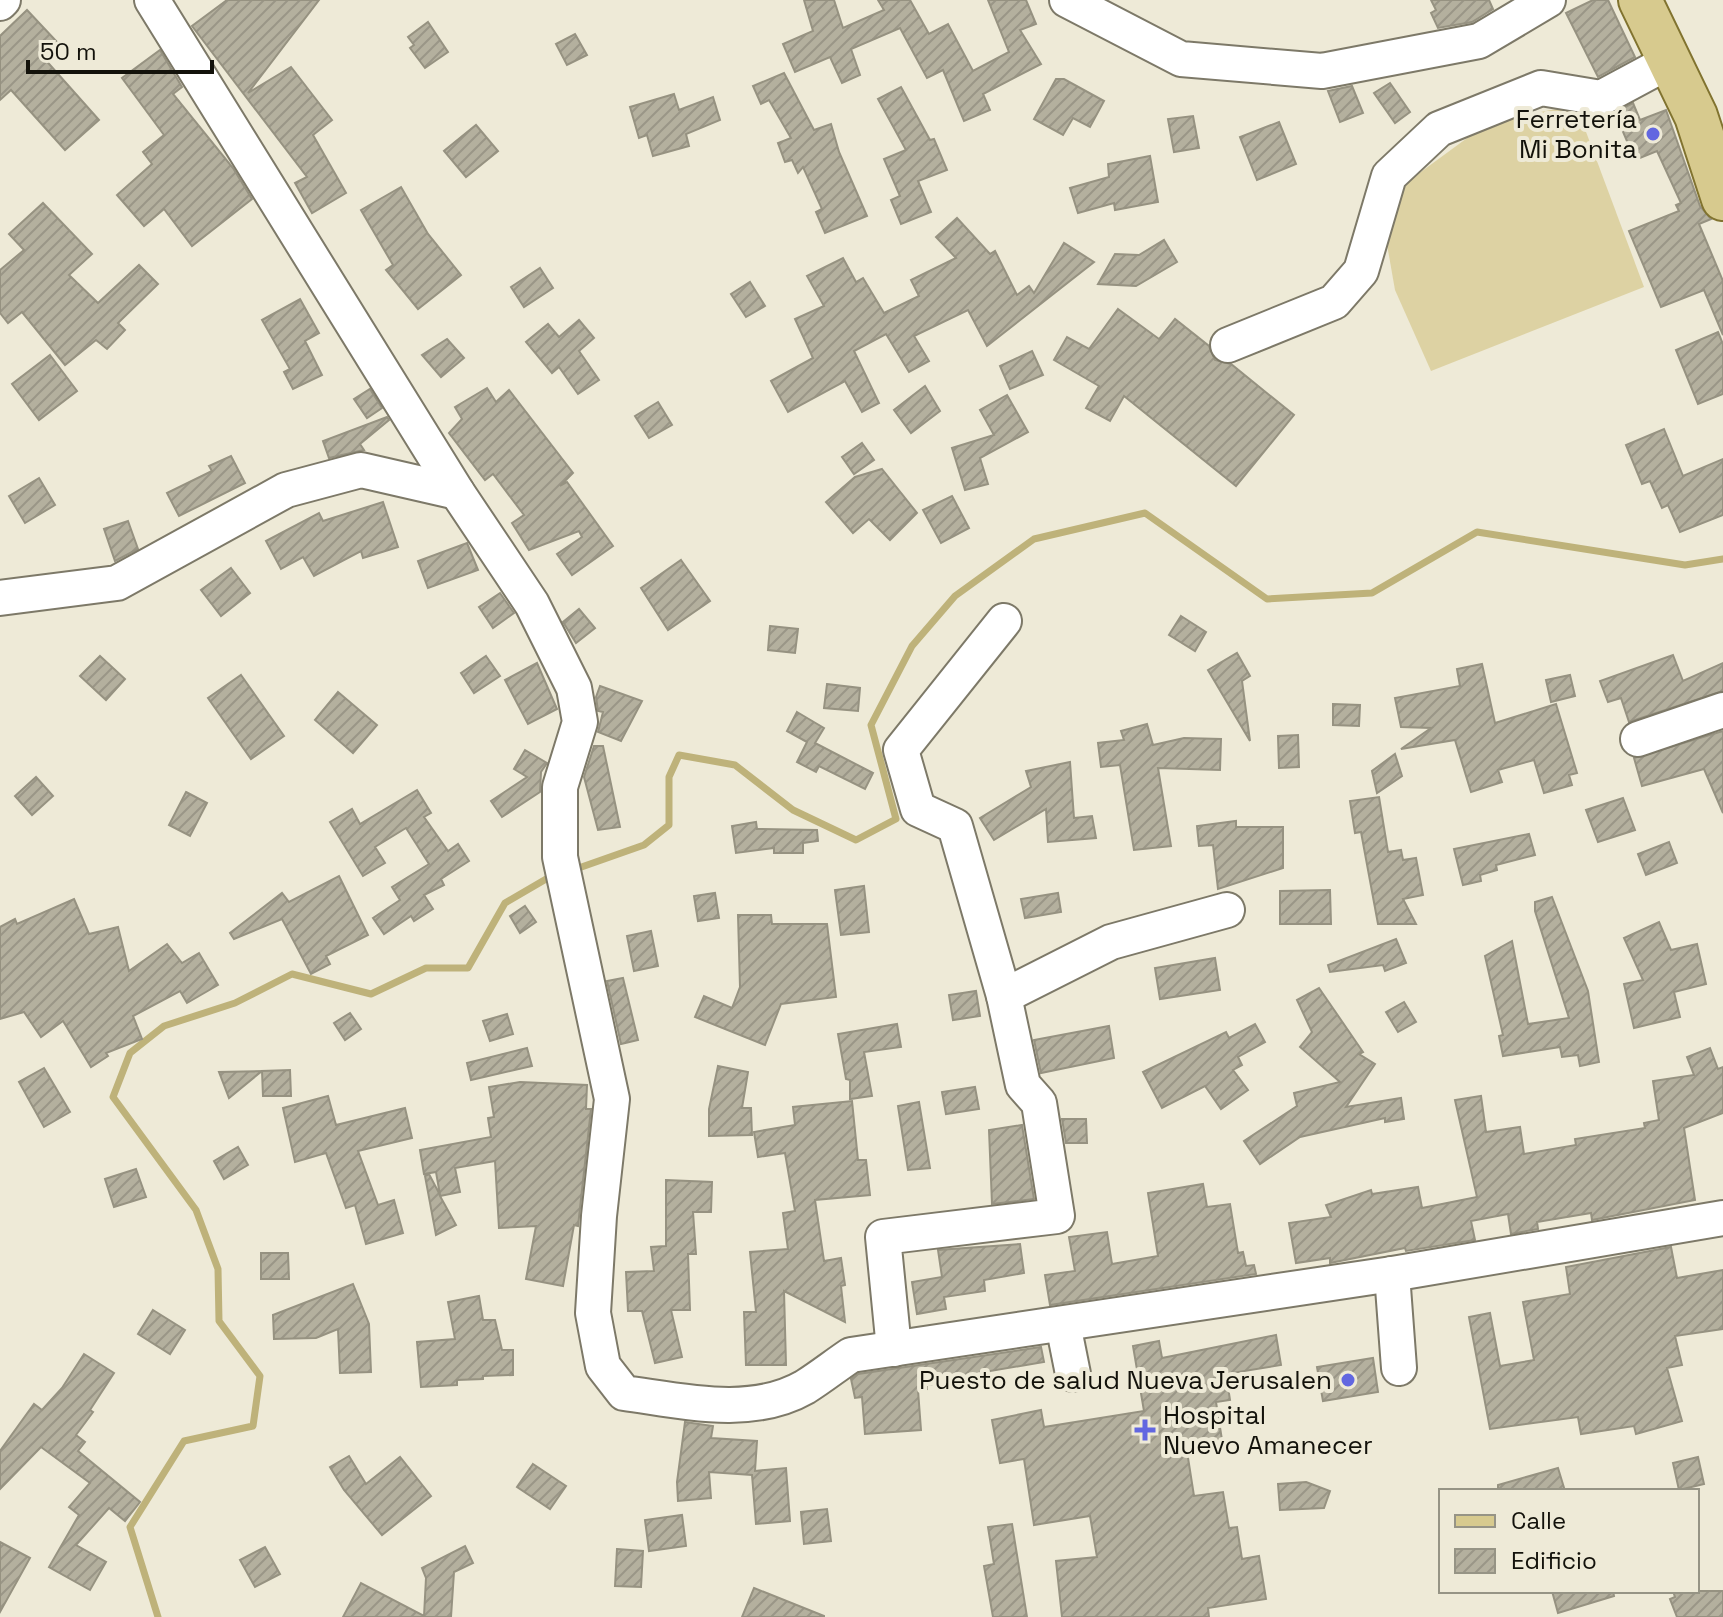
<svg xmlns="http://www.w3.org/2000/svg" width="1723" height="1617" font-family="'Space Grotesk',sans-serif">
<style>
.pitch{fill:#ddd2a3}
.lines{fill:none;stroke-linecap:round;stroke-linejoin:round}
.stream{stroke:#beb27a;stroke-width:7}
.building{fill:url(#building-hatch);stroke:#969281;stroke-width:2}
.minor-casing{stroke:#7d7968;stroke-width:38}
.major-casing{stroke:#81732f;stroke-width:46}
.minor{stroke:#fff;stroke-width:34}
.major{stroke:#d7ca8e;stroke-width:42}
.poi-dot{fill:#6267e0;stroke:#eeead7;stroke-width:3}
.labels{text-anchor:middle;stroke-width:8;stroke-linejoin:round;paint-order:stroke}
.poi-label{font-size:26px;fill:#13120b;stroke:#eeead7;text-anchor:end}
</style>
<defs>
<pattern id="building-hatch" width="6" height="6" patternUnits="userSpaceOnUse" patternTransform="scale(2)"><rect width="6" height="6" fill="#b4b09e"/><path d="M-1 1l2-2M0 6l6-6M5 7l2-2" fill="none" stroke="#9a9687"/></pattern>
</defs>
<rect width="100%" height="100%" fill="#eeead7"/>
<path class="pitch" d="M1576,105L1644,287L1431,371L1395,290L1385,233L1403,185L1489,122Z"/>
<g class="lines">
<g class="stream">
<path d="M573,870L644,845L669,825V777L679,755L735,765L793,810L856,840L896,819L871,725L912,646L955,596L1034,539L1145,513L1267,599L1372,593L1477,532L1685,565L1723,559"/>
<path d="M158,1617L130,1527L184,1441L253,1426L260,1376L219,1321L218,1269L196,1210L113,1097L130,1053L164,1026L235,1003L292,974L371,994L426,968H468L505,903L553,875"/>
</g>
</g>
<g class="building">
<path d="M227,0H319L248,93L291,67L332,120L313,135L346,193L312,213L295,183L307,177L192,26Z"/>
<path d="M804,0H834L843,28L884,10L878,0H910L929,34L948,24L973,71L1009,52L988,0H1026L1036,24L1020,30L1041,64L983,94L990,110L964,121L943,70L927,78L900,28L851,49L860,75L842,83L830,57L795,72L783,44L813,31Z"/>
<path d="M1431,0H1489L1493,9L1472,22L1438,28L1431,13L1436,10Z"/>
<path d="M1593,0H1608L1635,57L1598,77L1566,13Z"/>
<path d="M27,10L57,42L42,56L99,120L65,150L11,90L0,100V36Z"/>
<path d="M428,22L448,52L425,68L410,48L414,45L408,37Z"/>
<path d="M575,34L587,55L567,65L556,44Z"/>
<path d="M160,50L182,87L173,94L233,168L252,199L192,246L164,209L144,226L117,195L152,164L143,152L164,135L122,78Z"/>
<path d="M784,73L814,130L831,124L839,152L867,216L825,233L816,212L822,209L803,167L798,173L792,160L785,162L778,143L791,138L769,100L761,104L753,86Z"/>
<path d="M1056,79H1064L1104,101L1090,127L1073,118L1063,135L1034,119Z"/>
<path d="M1390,83L1410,112L1395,123L1374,93Z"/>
<path d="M1352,86L1363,113L1340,122L1328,91Z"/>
<path d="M901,87L930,140L934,139L947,170L918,181L931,212L901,224L891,200L900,196L884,159L906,150L878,99Z"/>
<path d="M674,94L679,110L713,97L720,120L686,134L689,146L653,156L647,135L639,138L630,107Z"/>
<path d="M1633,103L1640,120L1666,110L1700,206L1711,219L1699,224L1723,281V335L1704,290L1661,307L1629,231L1679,211L1676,205L1681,203L1657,151L1635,160L1615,113Z"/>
<path d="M1193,116L1199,148L1174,152L1168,119Z"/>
<path d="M1279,122L1296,164L1257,180L1240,137Z"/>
<path d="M476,125L498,151L466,177L444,151Z"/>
<path d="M1150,156L1158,202L1115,210L1114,203L1078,213L1070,188L1109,177L1108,164Z"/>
<path d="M401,187L428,234L461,275L418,309L386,270L393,265L361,210Z"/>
<path d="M43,203L92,254L69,275L98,303L139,265L158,284L118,323L125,330L107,349L96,340L65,365L22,312L8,323L0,313V270L24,250L9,234Z"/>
<path d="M957,218L990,254L995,251L1017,295L1029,286L1034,293L1064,243L1094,262L987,346L968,310L914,336L929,361L909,372L886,334L854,351L879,403L862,412L845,381L788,412L771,381L813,358L795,319L824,306L807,276L843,258L856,282L863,278L884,313L919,296L911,280L956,258L936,237Z"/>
<path d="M1164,240L1177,262L1136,286L1098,284L1115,254L1139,255Z"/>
<path d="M540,268L553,288L524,307L511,287Z"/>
<path d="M750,282L765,306L746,317L731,294Z"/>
<path d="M300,299L319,333L305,341L322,375L293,389L284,372L290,369L262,320Z"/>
<path d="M1118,309L1159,339L1175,319L1209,346L1215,360L1231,364L1294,415L1236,486L1124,396L1110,421L1086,408L1099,386L1054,360L1067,337L1089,349Z"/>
<path d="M579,320L594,338L579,351L599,380L578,394L559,367L552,373L526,342L548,324L559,337Z"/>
<path d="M1718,332L1723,344V394L1698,404L1676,350Z"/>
<path d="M447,339L464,358L441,377L422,355Z"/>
<path d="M1032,351L1043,375L1010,389L1000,366Z"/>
<path d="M50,355L77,391L39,420L12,384Z"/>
<path d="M925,386L940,411L911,433L894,410Z"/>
<path d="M487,388L496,402L509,390L573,473L560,486L567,482L613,546L572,575L557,554L582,537L579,531L529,550L512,523L524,515L493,474L485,480L449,433L462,419L455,407Z"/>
<path d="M370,389L382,408L367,418L354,399Z"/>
<path d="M1007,395L1028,432L980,458L988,484L965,490L952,448L994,435L980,410Z"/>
<path d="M658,402L672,425L649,438L635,416Z"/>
<path d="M387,417L389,420L360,444L364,450L329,458L323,441Z"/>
<path d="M1664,429L1683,476L1723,459V515L1680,532L1668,505L1662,508L1650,481L1642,484L1626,445Z"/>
<path d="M862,443L874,460L854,474L842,457Z"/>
<path d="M231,456L245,483L179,516L167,493L212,471L209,466Z"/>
<path d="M882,469L917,513L890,540L869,519L853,533L826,502L855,477Z"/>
<path d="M39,478L55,505L25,523L9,496Z"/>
<path d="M952,496L969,528L941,543L923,510Z"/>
<path d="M383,502L398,547L363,558L361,551L314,576L303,557L281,569L266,541L319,513L323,521Z"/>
<path d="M128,521L138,549L115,561L104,529Z"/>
<path d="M467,543L478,570L428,588L418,561Z"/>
<path d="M681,560L710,601L668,630L641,588Z"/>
<path d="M231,568L250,593L221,616L201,590Z"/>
<path d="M500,593L514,613L493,628L479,607Z"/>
<path d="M579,609L595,628L576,643L563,622Z"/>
<path d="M1181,616L1206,632L1195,651L1169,635Z"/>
<path d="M770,626L798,629L795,653L768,650Z"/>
<path d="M1237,653L1250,676L1242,681L1250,741L1208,670Z"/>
<path d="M1673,655L1683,681L1723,663V691L1629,722L1621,698L1608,702L1600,681Z"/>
<path d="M100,656L125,679L106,700L80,676Z"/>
<path d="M486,656L500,676L474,693L461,673Z"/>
<path d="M537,663L557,709L528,724L505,680Z"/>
<path d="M1482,664L1495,723L1556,704L1577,773L1569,775L1572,785L1544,793L1534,760L1498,770L1502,782L1471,792L1455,740L1401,749L1431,728L1401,727L1395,698L1460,686L1457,669Z"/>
<path d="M241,675L284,736L251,759L208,698Z"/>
<path d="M1570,675L1575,696L1551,702L1546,680Z"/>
<path d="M827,684L860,688L858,711L824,708Z"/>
<path d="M600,686L642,701L621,741L598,732L603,712L598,711L596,697Z"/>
<path d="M338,692L377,725L353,753L315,720Z"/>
<path d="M1333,704L1360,705L1359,726L1333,725Z"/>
<path d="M797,712L824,728L815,743L873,773L865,789L819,766L816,772L797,762L807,742L787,731Z"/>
<path d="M1147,724L1153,745L1184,738L1221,739L1220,770L1158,768L1171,846L1134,850L1120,765L1101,767L1098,743L1124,740L1121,731Z"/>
<path d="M1723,731V813L1704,769L1642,786L1634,758Z"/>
<path d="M1298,735L1299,767L1279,768L1278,736Z"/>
<path d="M594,746H603L620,827L598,830L584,777Z"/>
<path d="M525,750L547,763L541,772L540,792L502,817L491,801L527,777L514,769Z"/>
<path d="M1395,754L1402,776L1377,793L1372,771Z"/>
<path d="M1070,762L1074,818L1092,816L1096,838L1048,842L1046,809L994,840L980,818L1031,787L1026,771Z"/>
<path d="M36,777L53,796L32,815L15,796Z"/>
<path d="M417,790L431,813L424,817L448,851L458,844L469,861L441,879L444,885L424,895L433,909L414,921L411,916L384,934L373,918L400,900L392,887L429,864L406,828L375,847L385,863L363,876L330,822L352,809L360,824Z"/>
<path d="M186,792L207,803L190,836L169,825Z"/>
<path d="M1379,797L1388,852L1401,850L1403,860L1416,858L1423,895L1403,899L1416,924H1378L1361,832L1355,833L1350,801Z"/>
<path d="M1623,798L1635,830L1598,842L1586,810Z"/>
<path d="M1236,821V827H1283V868L1218,889L1213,845L1199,846L1197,826Z"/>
<path d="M756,822L757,829L817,830L818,841L803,843V853H774V848L736,853L732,826Z"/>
<path d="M1529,834L1535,855L1496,865L1497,870L1480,875L1481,881L1463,885L1454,849Z"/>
<path d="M1669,842L1677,863L1646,875L1638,854Z"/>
<path d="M339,876L368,935L326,956L330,964L311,974L282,919L234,939L230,933L282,893L289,902Z"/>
<path d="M864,886L869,932L841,935L835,890Z"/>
<path d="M1330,890L1331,924H1280V891Z"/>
<path d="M715,893L719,918L698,921L694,896Z"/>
<path d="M1058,893L1061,912L1025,918L1021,899Z"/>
<path d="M1552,897L1588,991L1599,1062L1580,1066L1578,1055L1562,1057L1560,1047L1503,1056L1499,1036L1503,1035L1485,956L1512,941L1528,1024L1569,1018L1535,911V902Z"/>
<path d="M74,899L89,934L118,927L129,971L167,944L182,963L199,953L218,985L187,1003L180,991L133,1016L142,1039L106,1053L108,1056L91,1067L63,1021L41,1037L24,1012L0,1019V927L15,919L17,924Z"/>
<path d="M525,906L536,922L520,933L510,916Z"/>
<path d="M738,915H771L772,924H827L836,997L781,1004L765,1045L695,1017L704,996L732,1008L740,987Z"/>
<path d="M1659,922L1671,950L1697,944L1706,984L1674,992L1680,1017L1634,1028L1624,984L1643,980L1624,938Z"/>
<path d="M651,931L658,966L634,971L627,936Z"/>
<path d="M1396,939L1406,963L1385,971L1383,965L1330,972L1328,965Z"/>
<path d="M1215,958L1220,990L1160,999L1155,968Z"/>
<path d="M623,978L638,1040L621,1044L607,981Z"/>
<path d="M1319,988L1363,1052L1359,1054L1375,1064L1346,1107L1401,1098L1404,1119L1385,1122V1118L1300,1137L1260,1164L1244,1141L1297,1106L1294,1093L1340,1082L1300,1047L1312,1032L1297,1000Z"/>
<path d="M976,991L980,1016L953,1020L949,995Z"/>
<path d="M1404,1002L1416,1022L1398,1032L1386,1012Z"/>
<path d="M350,1013L361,1029L345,1040L334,1023Z"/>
<path d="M507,1014L513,1034L490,1041L483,1021Z"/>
<path d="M897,1024L901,1047L864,1052L872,1096L850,1099V1080L846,1079L838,1034Z"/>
<path d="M1255,1024L1265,1042L1238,1057L1242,1065L1233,1070L1248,1090L1221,1109L1205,1086L1162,1108L1143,1072L1226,1032L1229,1038Z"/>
<path d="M1109,1026L1114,1058L1041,1073L1034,1040Z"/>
<path d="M527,1048L532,1066L471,1080L467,1063Z"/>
<path d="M1710,1048L1718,1069L1723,1067V1113L1684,1128L1695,1200L1592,1220L1591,1213L1537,1222L1538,1229L1511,1234L1508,1214L1471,1221L1475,1240L1406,1251L1405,1248L1330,1263V1258L1296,1263L1289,1223L1331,1217L1326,1205L1371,1190L1372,1194L1418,1187L1422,1208L1477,1197L1455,1100L1481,1096L1486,1132L1520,1127L1524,1154L1576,1145L1575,1139L1645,1128L1644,1123L1659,1120L1653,1081L1694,1075L1687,1057Z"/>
<path d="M718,1066L748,1072L742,1108H751L752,1135L709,1136V1109Z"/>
<path d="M44,1068L70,1112L44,1127L19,1082Z"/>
<path d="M290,1070L291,1096H263L262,1071Z"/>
<path d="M262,1071L229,1098L219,1072Z"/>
<path d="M520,1082L587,1085L586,1109H591L578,1226L574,1225L563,1286L526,1279L536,1226L499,1228L495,1161L455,1168L460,1192L440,1196L456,1225L436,1235L425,1176L429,1174L440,1195L436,1172L424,1174L420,1150L491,1137L488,1118L494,1117L489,1087Z"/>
<path d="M975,1087L979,1109L946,1114L942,1092Z"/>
<path d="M328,1096L336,1125L405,1108L412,1138L358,1151L378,1205L394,1200L403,1233L366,1244L355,1205L346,1208L326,1153L295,1162L283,1108Z"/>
<path d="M852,1101L858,1160H866L870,1195L815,1200L824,1261L841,1258L845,1285L841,1286L845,1322L784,1291L786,1365H746L744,1312H756L750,1252L788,1249L783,1213L795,1211L785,1153L758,1157L754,1132L795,1125L793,1107Z"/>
<path d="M919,1102L930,1168L908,1170L898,1106Z"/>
<path d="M1062,1119H1086L1087,1143H1066Z"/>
<path d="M1022,1125L1034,1199L992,1204L989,1130Z"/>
<path d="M238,1147L248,1165L224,1179L214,1161Z"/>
<path d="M136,1169L146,1197L114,1207L105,1179Z"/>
<path d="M666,1180L712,1182L711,1212H693L696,1254H688L690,1310H671L682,1357L655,1363L642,1311H628L626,1272L654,1271L651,1247L666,1246Z"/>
<path d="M1203,1184L1207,1207L1230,1204L1238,1253L1243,1252L1246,1266L1254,1265L1256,1274L1050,1305L1045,1275L1075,1271L1069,1237L1107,1232L1112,1264L1158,1256L1148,1193Z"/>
<path d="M1020,1244L1024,1273L984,1280L985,1291L944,1297L946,1309L917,1314L912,1282L942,1277L938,1250Z"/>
<path d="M1671,1247L1677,1278L1723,1270V1329L1675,1336L1682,1365L1667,1368L1682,1421L1636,1434L1634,1426L1581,1434L1578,1417L1490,1429L1469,1317L1490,1313L1500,1366L1534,1360L1523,1302L1570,1294L1566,1267Z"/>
<path d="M261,1253H288L289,1279H261Z"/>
<path d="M353,1284L369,1324L371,1372L340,1373L338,1329L316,1338L274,1339L273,1315Z"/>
<path d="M479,1296L483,1320H495L502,1350H513V1375L483,1376V1379L457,1380V1385L421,1387L417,1342L455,1339L448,1302Z"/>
<path d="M153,1310L185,1330L170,1354L138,1334Z"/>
<path d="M1276,1335L1281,1365L1226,1374L1230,1400L1216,1402L1222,1440L1186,1445L1194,1496L1223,1492L1229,1528L1237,1527L1242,1559L1259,1556L1266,1599L1208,1608L1209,1617H1062L1056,1561L1097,1557L1090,1516L1034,1525L1024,1459L1000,1463L992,1420L1041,1410L1044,1427L1144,1411L1133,1346L1159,1341L1162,1358Z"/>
<path d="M1041,1347L1044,1362L990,1371V1376L927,1385V1389L918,1390L921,1430L865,1434L862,1397L855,1398L851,1379L858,1374Z"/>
<path d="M84,1354L114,1373L90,1410L93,1412L76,1435L85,1442L78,1451L140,1502L125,1521L109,1508L76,1545L106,1562L90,1590L49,1567L79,1515L69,1507L90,1483L41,1447L0,1489V1451L34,1404L42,1410L62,1388Z"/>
<path d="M1373,1358L1378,1392L1323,1401L1317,1367Z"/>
<path d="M685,1422L713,1426L711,1438L757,1441L755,1471L786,1468L790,1521L756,1524L752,1475L709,1472L711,1498L678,1501L677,1482Z"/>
<path d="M349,1456L366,1484L400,1457L431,1496L382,1535L344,1490L330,1467Z"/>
<path d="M1698,1457L1704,1484L1679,1490L1673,1463Z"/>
<path d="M533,1464L566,1486L550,1509L517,1487Z"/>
<path d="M1558,1468L1565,1491H1498V1485Z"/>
<path d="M1306,1482L1330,1491L1324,1508L1280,1510L1278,1484Z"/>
<path d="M827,1509L831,1541L804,1544L801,1512Z"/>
<path d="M682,1515L686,1546L649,1551L645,1520Z"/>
<path d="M1012,1524L1027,1617H993L984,1566L994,1564L988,1527Z"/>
<path d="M0,1542L30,1558L0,1612Z"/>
<path d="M465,1546L473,1563L454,1572L451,1617H343L361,1583L424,1616L426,1578L422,1568Z"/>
<path d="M265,1547L280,1574L255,1587L240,1560Z"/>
<path d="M617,1549L643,1551L641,1587L615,1586Z"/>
<path d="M754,1588L824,1616V1617H742Z"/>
<path d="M1552,1591H1613L1614,1596L1558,1613Z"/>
<path d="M1673,1591H1723V1617H1677L1670,1599L1675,1597Z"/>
</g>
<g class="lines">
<defs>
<g id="minor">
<path d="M152,0L457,492L532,604L574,688L580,722L560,787V857L612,1099L599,1216L593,1313L603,1366L624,1393C683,1401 751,1418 805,1387C821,1377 836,1365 851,1355L1392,1274L1723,1218"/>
<path d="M1067,0L1181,59L1322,71L1479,41L1548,0"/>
<path d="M0,3L3,0"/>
<path d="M1228,345L1334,302L1361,271L1389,176L1439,129L1541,88L1601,98L1670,61"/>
<path d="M0,598L117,583L286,490L361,470L457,492"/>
<path d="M1638,739L1723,710"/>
<path d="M1004,996L1111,942L1227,910"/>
<path d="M1392,1274L1399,1368"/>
<path d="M1063,1324L1073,1374"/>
<path d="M894,1349L883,1237L1057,1216L1039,1103L1023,1085L1004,996L955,826L918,809L901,750L1004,621"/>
</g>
<path id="major" d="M1640,0L1696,116L1723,199"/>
</defs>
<use href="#minor" class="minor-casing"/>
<use href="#major" class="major-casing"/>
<use href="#minor" class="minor"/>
<use href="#major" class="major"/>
</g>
<g class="poi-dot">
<circle cx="1653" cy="134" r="8"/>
<circle cx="1348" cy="1380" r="8"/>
<path d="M1141 1418h8v8h8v8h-8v8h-8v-8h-8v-8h8z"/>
</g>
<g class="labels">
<g class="poi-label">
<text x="1637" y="128">Ferretería<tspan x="1637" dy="30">Mi Bonita</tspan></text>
<text x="1332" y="1389">Puesto de salud Nueva Jerusalen</text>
<text x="1163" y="1424" text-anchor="start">Hospital<tspan x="1163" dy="30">Nuevo Amanecer</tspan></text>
</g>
</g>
<rect x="1439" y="1489" width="260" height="104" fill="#eeead7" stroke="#969485" stroke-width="2"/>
<rect x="1455" y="1515" width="40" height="12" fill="#d7ca8e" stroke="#969485" stroke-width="2"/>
<text x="1511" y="1529" font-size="24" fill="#13120b">Calle</text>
<rect x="1455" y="1549" width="40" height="24" fill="url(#building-hatch)" stroke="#969485" stroke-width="2"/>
<text x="1511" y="1569" font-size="24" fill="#13120b">Edificio</text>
<path d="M28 60v12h184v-12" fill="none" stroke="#13120b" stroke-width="4"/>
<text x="40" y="60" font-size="24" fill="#13120b" stroke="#eeead7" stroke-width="6" paint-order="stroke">50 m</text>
</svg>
